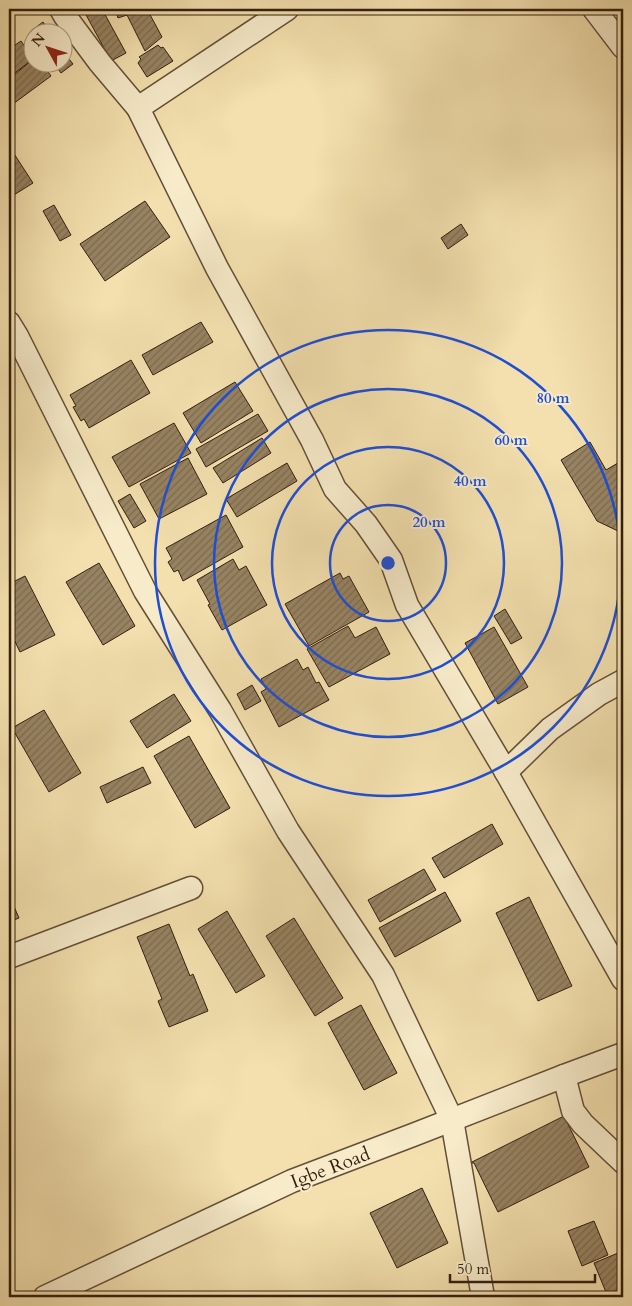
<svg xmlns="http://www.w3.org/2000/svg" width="632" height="1306" font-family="Cardo,serif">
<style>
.building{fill:url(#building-hatch);stroke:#331f10}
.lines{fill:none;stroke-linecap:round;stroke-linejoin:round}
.minor-casing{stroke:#634f38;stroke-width:25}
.minor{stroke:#f7ebca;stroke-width:22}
.ring{fill:none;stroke:#1d4ed8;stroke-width:2.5}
.labels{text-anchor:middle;stroke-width:4;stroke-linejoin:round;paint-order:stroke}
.street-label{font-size:19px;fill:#331f10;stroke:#f7ebca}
.centre{fill:#1d4ed8;stroke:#f7ebca;stroke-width:2.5}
.ring-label{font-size:15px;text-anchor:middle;font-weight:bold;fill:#1d4ed8;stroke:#f7ebca;stroke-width:4;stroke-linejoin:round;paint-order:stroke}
</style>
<defs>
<pattern id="building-hatch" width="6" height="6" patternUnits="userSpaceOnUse" patternTransform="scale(1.25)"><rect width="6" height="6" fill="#978362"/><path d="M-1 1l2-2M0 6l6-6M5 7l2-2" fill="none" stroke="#7c6b4f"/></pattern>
</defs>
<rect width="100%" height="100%" fill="#f3e0ae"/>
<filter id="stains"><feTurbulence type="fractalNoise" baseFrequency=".004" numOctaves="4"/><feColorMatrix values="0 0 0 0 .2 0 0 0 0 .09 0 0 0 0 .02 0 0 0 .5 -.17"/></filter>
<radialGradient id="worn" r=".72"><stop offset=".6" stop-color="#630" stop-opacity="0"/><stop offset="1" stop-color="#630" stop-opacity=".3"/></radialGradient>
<g class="building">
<path d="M93,9H102L126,53L111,61L85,13Z"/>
<path d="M115,9H147L162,37L145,51L127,15L118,18Z"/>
<path d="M43,22L50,32L32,33L31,31Z"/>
<path d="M21,41L32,57V60L9,77V49Z"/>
<path d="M158,45L161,48L163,47L173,61L147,77L138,63L141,59L139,57Z"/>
<path d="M62,50L73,64L61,73L53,62H62Z"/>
<path d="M32,60V62H41L51,76L13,104L9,97V79Z"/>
<path d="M9,146L33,183L9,198Z"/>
<path d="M145,201L170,237L105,281L80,244Z"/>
<path d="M54,205L71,235L60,241L43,211Z"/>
<path d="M461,224L468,235L448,249L441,238Z"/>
<path d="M201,322L213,342L153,375L142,355Z"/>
<path d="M131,360L150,393L89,428L84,419L81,421L73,407L76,406L70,395Z"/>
<path d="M235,382L253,411L201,443L183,413Z"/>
<path d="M258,414L268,431L206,467L196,449Z"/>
<path d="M174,423L191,453L129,487L112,457Z"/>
<path d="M262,438L271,453L223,483L213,468Z"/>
<path d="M590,442L606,470L623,460V527L618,531L597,521L561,460Z"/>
<path d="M188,458L207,494L159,519L140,484Z"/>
<path d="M287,463L297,481L237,517L226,499Z"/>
<path d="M130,494L146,521L134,528L118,501Z"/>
<path d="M226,515L243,547L183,581L178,570L174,572L168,562L172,559L166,548Z"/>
<path d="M233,559L239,570L246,566L267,605L222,630L208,605L210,604L197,580Z"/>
<path d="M99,563L135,626L103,645L66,582Z"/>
<path d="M340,573L343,579L349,576L369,612L309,646L285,604Z"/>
<path d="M25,576L55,635L20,652L9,629V584Z"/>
<path d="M505,609L522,638L511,644L494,616Z"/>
<path d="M348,626L355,638L376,627L390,654L329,687L307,649Z"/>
<path d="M494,627L528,687L498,704L465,643Z"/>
<path d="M297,659L303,670L308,667L316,683L319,682L329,700L279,727L261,692L266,689L261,679Z"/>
<path d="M252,685L261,701L245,710L237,694Z"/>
<path d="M174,694L191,721L147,748L130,721Z"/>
<path d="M44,710L81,773L49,792L12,728Z"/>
<path d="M189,736L230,808L195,828L154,756Z"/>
<path d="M143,767L151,783L107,803L100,787Z"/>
<path d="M492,824L503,844L444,878L432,858Z"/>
<path d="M424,869L436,890L380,922L368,900Z"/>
<path d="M445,892L461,921L395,957L379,928Z"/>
<path d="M9,895L19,918L9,922L11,926L9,927Z"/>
<path d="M529,897L572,986L538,1001L496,913Z"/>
<path d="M227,911L265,976L236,993L198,929Z"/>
<path d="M294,918L343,998L315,1016L266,936Z"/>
<path d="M169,924L190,976L193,974L208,1011L169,1027L158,1001L162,999L137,937Z"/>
<path d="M361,1005L397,1073L364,1090L328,1023Z"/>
<path d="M564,1116L589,1167L498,1212L474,1163H470Z"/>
<path d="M422,1188L448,1243L397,1268L370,1213Z"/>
<path d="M594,1221L608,1255L582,1266L568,1231Z"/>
<path d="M623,1251V1297H608L594,1263Z"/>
</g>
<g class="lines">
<defs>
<g id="minor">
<path d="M61,9L65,16L100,63L138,108L217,268L312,440L335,489L366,524L391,560L407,605L506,772L623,979"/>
<path d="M594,9L623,47"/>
<path d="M138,108L287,9"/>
<path d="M9,323L17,336L145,591L220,710L288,831L383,975L452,1120L483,1297"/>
<path d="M506,772L550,729L599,694L623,681"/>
<path d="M9,957L191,888"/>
<path d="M564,1076L573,1111L583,1124L623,1162"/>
<path d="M45,1297L292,1181L413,1135L564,1076L623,1054"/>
</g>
</defs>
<use href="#minor" class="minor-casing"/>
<use href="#minor" class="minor"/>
</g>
<g class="ring">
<circle cx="388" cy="563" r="58"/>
<circle cx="388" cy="563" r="116"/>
<circle cx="388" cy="563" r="174"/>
<circle cx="388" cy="563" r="233"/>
</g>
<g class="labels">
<g class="street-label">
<text transform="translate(330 1167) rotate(-21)" y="7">Igbe Road</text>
</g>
</g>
<circle cx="388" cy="563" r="8" class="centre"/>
<g class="ring-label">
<text x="553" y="403">80 m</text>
<text x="511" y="445">60 m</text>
<text x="470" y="486">40 m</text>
<text x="429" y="527">20 m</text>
</g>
<rect width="632" height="1306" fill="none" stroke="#f3e0ae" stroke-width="30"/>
<rect x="10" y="10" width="612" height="1286" fill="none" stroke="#331f10" stroke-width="2.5"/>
<rect x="15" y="15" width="602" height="1276" fill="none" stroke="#331f10"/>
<g transform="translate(48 48) rotate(310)"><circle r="24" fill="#f7ebca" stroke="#a99980"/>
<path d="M0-4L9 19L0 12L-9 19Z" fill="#8f2418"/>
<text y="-8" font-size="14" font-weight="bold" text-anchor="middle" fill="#331f10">N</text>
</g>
<path d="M450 1274v8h145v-8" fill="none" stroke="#331f10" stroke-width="2.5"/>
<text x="457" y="1274" font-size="15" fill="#331f10" stroke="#f7ebca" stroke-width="4" paint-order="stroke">50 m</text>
<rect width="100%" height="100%" filter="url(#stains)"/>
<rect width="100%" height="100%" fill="url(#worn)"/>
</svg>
